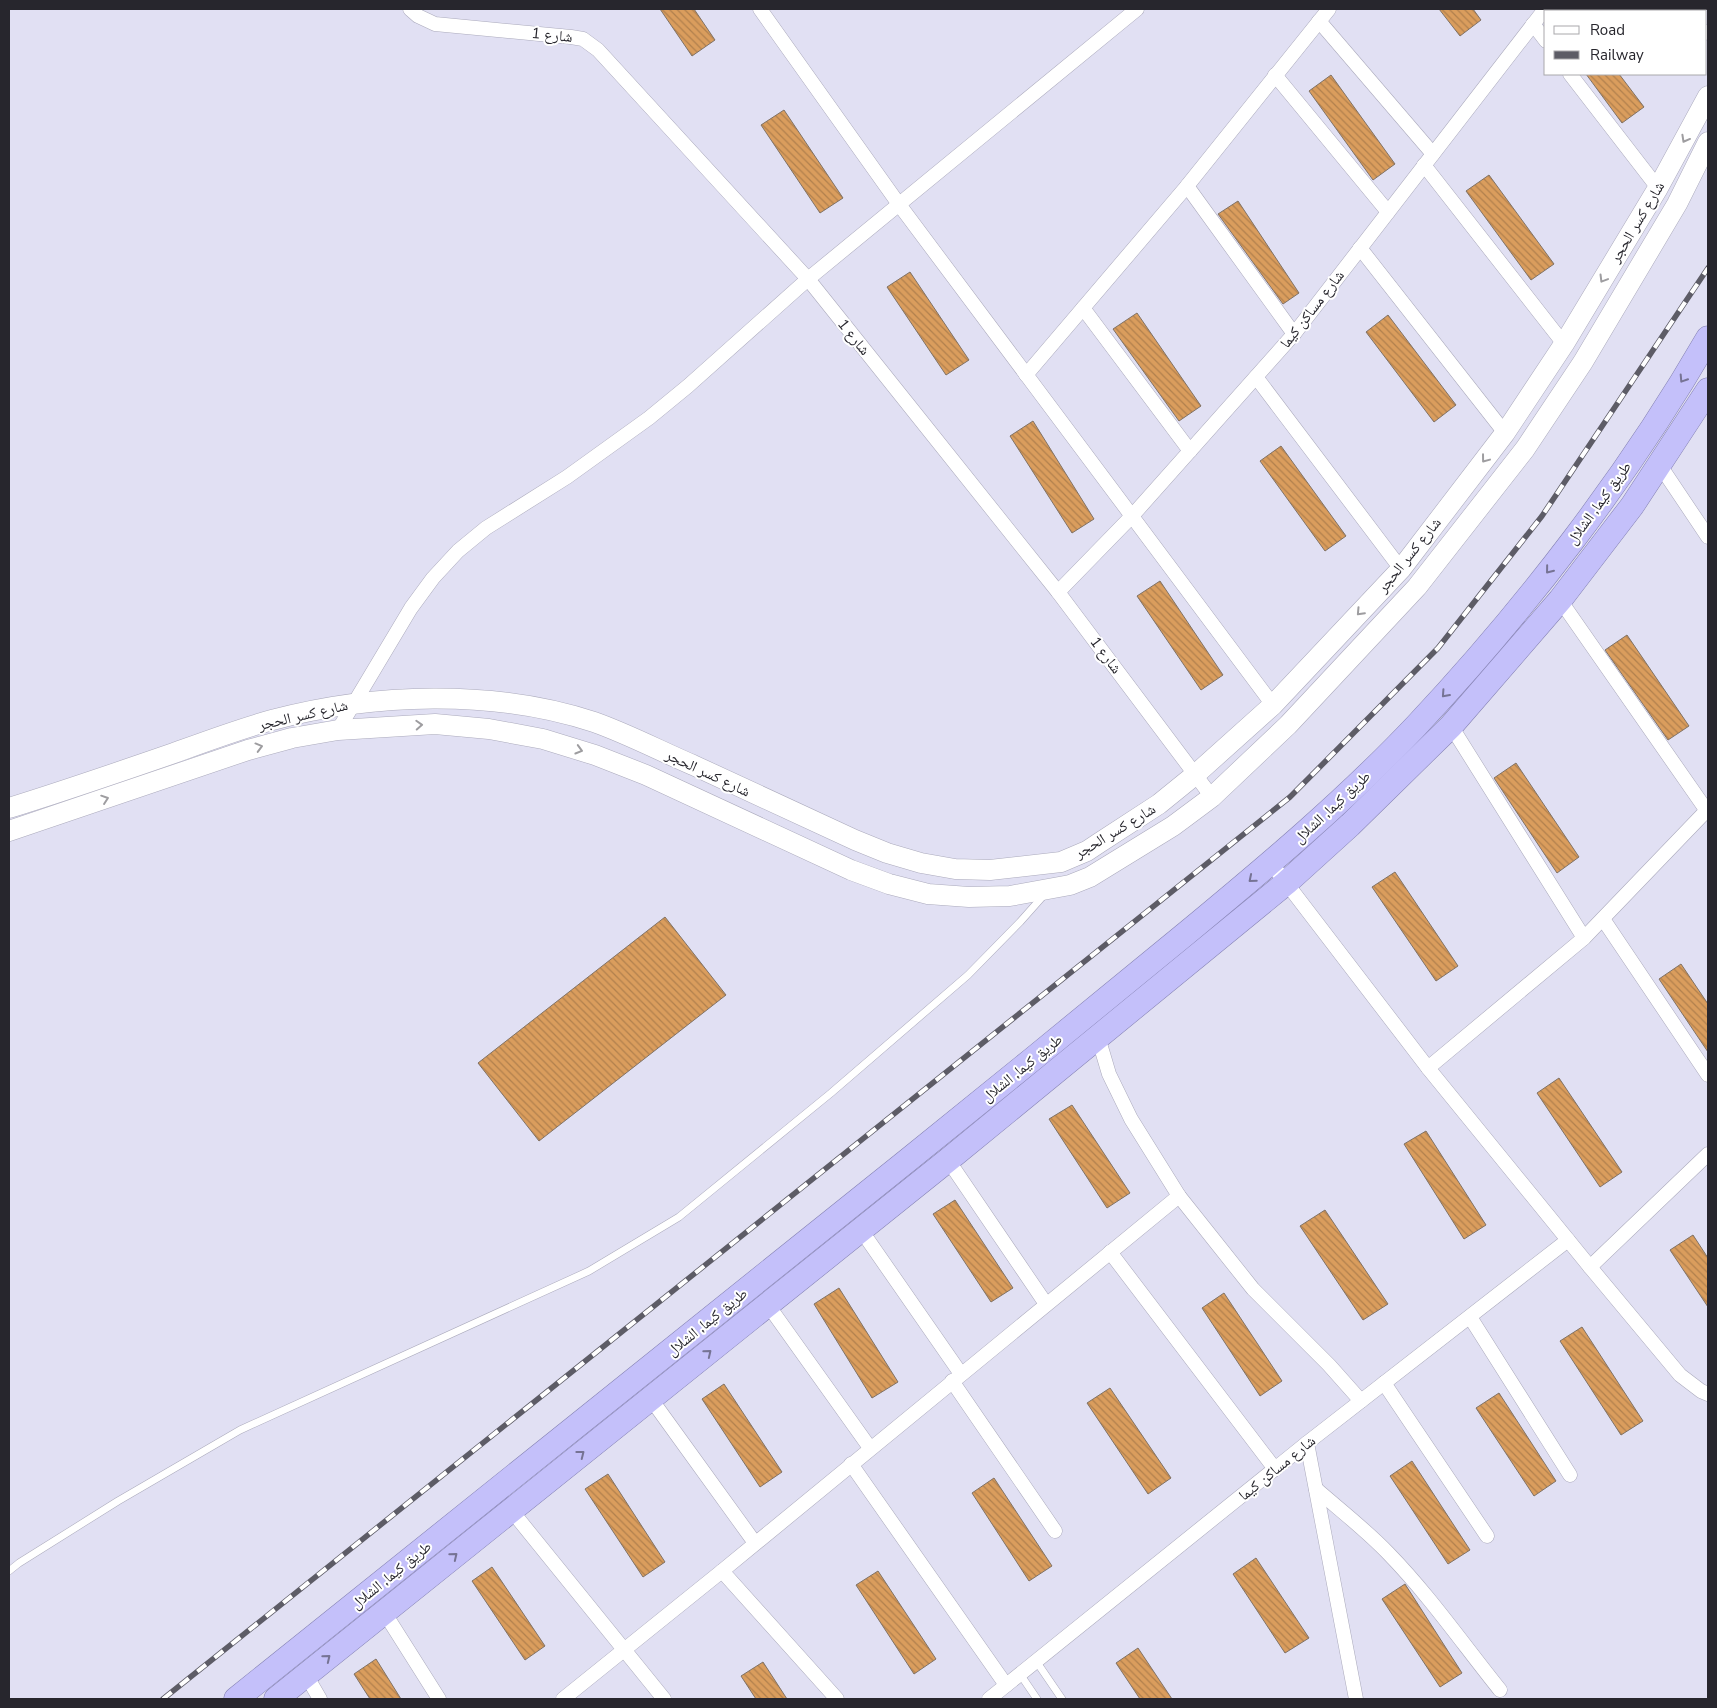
<svg xmlns="http://www.w3.org/2000/svg" width="1717" height="1708" font-family="'Nunito Sans','Noto Naskh Arabic',sans-serif">
<style>
.building{fill:url(#building-back-hatch);stroke:#807265}
.lines{fill:none;stroke-linecap:round;stroke-linejoin:round}
.service-casing{stroke:#abaabc;stroke-width:8}
.minor-casing{stroke:#abaabc;stroke-width:15}
.secondary-casing{stroke:#abaabc;stroke-width:21}
.trunk-casing{stroke:#8480b2;stroke-width:25}
.service{stroke:#fff;stroke-width:7}
.minor{stroke:#fff;stroke-width:14}
.secondary{stroke:#fff;stroke-width:20}
.trunk{stroke:#c4c0fa;stroke-width:24}
.rail-casing{stroke:#5d5c66;stroke-width:5.5}
.rail{stroke:#fff;stroke-width:4;stroke-dasharray:11;stroke-linecap:butt}
.oneway{stroke:#9e9da0}
.oneway2{stroke:#767394}
.labels{text-anchor:middle;stroke-width:4;stroke-linejoin:round;paint-order:stroke}
.street-label{font-size:15px;fill:#27262d;stroke:#fff}
</style>
<defs>
<pattern id="building-back-hatch" width="6" height="6" patternUnits="userSpaceOnUse" patternTransform="scale(1.25)"><rect width="6" height="6" fill="#da9d5d"/><path d="M-1 5l2 2M0 0l6 6M5-1l2 2" fill="none" stroke="#b1804d"/></pattern>
</defs>
<rect width="100%" height="100%" fill="#e1e0f3"/>
<g class="building">
<path d="M660,9H694L715,40L692,56Z"/>
<path d="M1439,9H1473L1481,20L1460,36Z"/>
<path d="M1586,74H1619L1644,107L1622,123Z"/>
<path d="M1331,75L1395,164L1373,180L1309,91Z"/>
<path d="M784,110L843,198L820,213L761,125Z"/>
<path d="M1489,175L1554,264L1531,280L1466,191Z"/>
<path d="M1238,201L1299,293L1283,304L1218,214Z"/>
<path d="M910,272L969,360L946,375L887,287Z"/>
<path d="M1137,313L1201,406L1179,421L1113,329Z"/>
<path d="M1388,315L1456,405L1434,422L1366,332Z"/>
<path d="M1033,421L1094,519L1072,533L1010,436Z"/>
<path d="M1281,446L1346,536L1325,551L1260,461Z"/>
<path d="M1160,581L1223,675L1201,690L1137,596Z"/>
<path d="M1627,635L1689,726L1668,740L1605,650Z"/>
<path d="M1516,763L1579,857L1557,873L1494,778Z"/>
<path d="M1395,872L1458,966L1436,981L1372,887Z"/>
<path d="M665,917L726,995L539,1141L478,1063Z"/>
<path d="M1681,964L1708,1004V1052L1659,979Z"/>
<path d="M1559,1078L1622,1172L1600,1187L1537,1093Z"/>
<path d="M1072,1105L1130,1193L1107,1208L1049,1119Z"/>
<path d="M1426,1131L1486,1225L1464,1239L1404,1144Z"/>
<path d="M955,1200L1013,1288L991,1302L933,1214Z"/>
<path d="M1325,1210L1388,1304L1363,1320L1300,1226Z"/>
<path d="M1693,1235L1708,1258V1307L1670,1250Z"/>
<path d="M839,1288L898,1382L872,1398L814,1304Z"/>
<path d="M1224,1293L1282,1381L1260,1396L1202,1308Z"/>
<path d="M1582,1327L1643,1421L1621,1435L1560,1341Z"/>
<path d="M724,1384L782,1472L760,1487L702,1399Z"/>
<path d="M1110,1388L1171,1478L1148,1494L1087,1403Z"/>
<path d="M1499,1393L1556,1481L1534,1496L1476,1408Z"/>
<path d="M1412,1461L1470,1550L1448,1564L1390,1476Z"/>
<path d="M608,1474L665,1562L643,1577L585,1489Z"/>
<path d="M994,1478L1052,1566L1029,1581L972,1493Z"/>
<path d="M1256,1558L1309,1638L1285,1653L1233,1574Z"/>
<path d="M492,1567L545,1646L525,1660L472,1581Z"/>
<path d="M878,1571L936,1659L914,1674L856,1585Z"/>
<path d="M1405,1584L1462,1673L1440,1687L1382,1599Z"/>
<path d="M1138,1648L1172,1699H1140L1116,1663Z"/>
<path d="M376,1659L401,1699H370L354,1674Z"/>
<path d="M763,1662L787,1699H756L741,1676Z"/>
</g>
<g class="lines">
<defs>
<g id="service">
<path d="M9,1571L19,1563L118,1501L240,1430L589,1271L679,1217L831,1093L968,975L1020,922L1044,895"/>
<path d="M1036,1661L1062,1699"/>
<path d="M1020,1674L1037,1699"/>
</g>
<g id="minor">
<path d="M410,9L418,16L435,24L571,37L583,39L598,50L808,279L1058,592L1212,797"/>
<path d="M760,9L898,203L1273,705"/>
<path d="M1660,9L1665,11"/>
<path d="M1319,21L1433,154"/>
<path d="M1533,24L1546,41"/>
<path d="M1706,32L1708,33"/>
<path d="M1570,74L1658,188"/>
<path d="M1275,75L1388,212"/>
<path d="M1424,165L1564,344"/>
<path d="M1187,186L1294,334"/>
<path d="M1360,248L1505,433"/>
<path d="M1083,308L1190,451"/>
<path d="M1026,375L1187,186L1329,9"/>
<path d="M1256,377L1401,569"/>
<path d="M1659,464L1708,537"/>
<path d="M1058,592L1132,516L1294,334L1545,9"/>
<path d="M1560,600L1707,811"/>
<path d="M1451,726L1584,938"/>
<path d="M338,730L411,608L433,578L458,551L486,528L567,477L649,418L688,386L808,279L1137,9"/>
<path d="M1271,863L1428,1068L1590,1267L1680,1375L1701,1391L1708,1394"/>
<path d="M1603,919L1708,1075"/>
<path d="M1098,1037L1109,1074L1131,1119L1179,1196L1253,1289L1329,1365L1361,1401"/>
<path d="M1428,1068L1584,938L1708,809"/>
<path d="M948,1160L1046,1304"/>
<path d="M861,1230L961,1374"/>
<path d="M1110,1252L1275,1469"/>
<path d="M1590,1267L1708,1154"/>
<path d="M768,1305L870,1448"/>
<path d="M1470,1317L1570,1475"/>
<path d="M952,1381L1055,1531"/>
<path d="M1384,1383L1487,1536"/>
<path d="M651,1399L755,1543"/>
<path d="M1307,1443L1356,1699"/>
<path d="M851,1464L1006,1685"/>
<path d="M1316,1489C1340,1510 1366,1530 1388,1553C1429,1595 1463,1644 1500,1690"/>
<path d="M511,1510L664,1699"/>
<path d="M722,1571L837,1699"/>
<path d="M384,1612L439,1699"/>
<path d="M306,1675L320,1699"/>
<path d="M563,1699L722,1571L1179,1196"/>
<path d="M989,1699L1307,1443L1568,1240"/>
</g>
<g id="secondary">
<path d="M9,808C64,791 119,772 174,753C207,741 239,729 272,720C373,693 494,689 594,722C628,734 660,751 693,765C747,790 801,815 855,840L887,853L921,863L955,869L990,870L1061,862L1087,851L1099,843L1159,804L1196,774L1273,705L1401,569L1505,433L1564,344L1658,188L1708,96"/>
<path d="M9,831L248,750L292,738L338,730L435,724L489,729L543,739L595,755L646,775L851,870L889,884L928,894L969,897L1010,896L1070,885L1090,877L1173,826L1212,797L1288,725L1417,587L1525,449L1583,362L1677,204L1708,142"/>
</g>
<g id="trunk">
<path d="M236,1699C460,1519 684,1340 908,1160C1000,1086 1092,1011 1183,936C1264,869 1344,802 1416,726C1525,610 1629,475 1708,338"/>
<path d="M276,1699L948,1160L1286,883L1350,825L1451,726L1560,600L1632,506L1708,390"/>
</g>
</defs>
<use href="#service" class="service-casing"/>
<use href="#minor" class="minor-casing"/>
<use href="#secondary" class="secondary-casing"/>
<use href="#trunk" class="trunk-casing"/>
<use href="#service" class="service"/>
<use href="#minor" class="minor"/>
<use href="#secondary" class="secondary"/>
<use href="#trunk" class="trunk"/>
<defs>
<path id="rail" d="M163,1699L1290,797L1438,648L1542,516L1708,268"/>
</defs>
<use href="#rail" class="rail-casing"/>
<use href="#rail" class="rail"/>
</g>
<defs><path id="oneway-chevron" d="M-2-3.5L2.5 0L-2 3.5" fill="none" stroke-width="1.6" stroke-linecap="round" stroke-linejoin="round" transform="scale(1.25)"/></defs>
<g class="oneway">
<use href="#oneway-chevron" transform="translate(1685 139) rotate(119)"/>
<use href="#oneway-chevron" transform="translate(1603 279) rotate(121)"/>
<use href="#oneway-chevron" transform="translate(1485 459) rotate(127)"/>
<use href="#oneway-chevron" transform="translate(1360 612) rotate(133)"/>
<use href="#oneway-chevron" transform="translate(419 725) rotate(-3)"/>
<use href="#oneway-chevron" transform="translate(259 747) rotate(-15)"/>
<use href="#oneway-chevron" transform="translate(579 750) rotate(16)"/>
<use href="#oneway-chevron" transform="translate(105 799) rotate(-19)"/>
</g>
<g class="oneway2">
<use href="#oneway-chevron" transform="translate(1683 379) rotate(123)"/>
<use href="#oneway-chevron" transform="translate(1549 570) rotate(129)"/>
<use href="#oneway-chevron" transform="translate(1445 694) rotate(132)"/>
<use href="#oneway-chevron" transform="translate(1252 879) rotate(140)"/>
<use href="#oneway-chevron" transform="translate(708 1353) rotate(-39)"/>
<use href="#oneway-chevron" transform="translate(581 1454) rotate(-38)"/>
<use href="#oneway-chevron" transform="translate(454 1556) rotate(-39)"/>
<use href="#oneway-chevron" transform="translate(327 1658) rotate(-39)"/>
</g>
<g class="labels">
<g class="street-label">
<text transform="translate(552 35) rotate(6)" y="5">شارع 1</text>
<text transform="translate(1637 222) rotate(-59)" y="5">شارع كسر الحجر</text>
<text transform="translate(1312 309) rotate(-52)" y="5">شارع مساكن كيما</text>
<text transform="translate(854 337) rotate(51)" y="5">شارع 1</text>
<text transform="translate(1599 503) rotate(-54)" y="5">طريق كيما, الشلال</text>
<text transform="translate(1409 555) rotate(-51)" y="5">شارع كسر الحجر</text>
<text transform="translate(1106 655) rotate(53)" y="5">شارع 1</text>
<text transform="translate(303 715) rotate(-13)" y="5">شارع كسر الحجر</text>
<text transform="translate(708 773) rotate(25)" y="5">شارع كسر الحجر</text>
<text transform="translate(1332 807) rotate(-43)" y="5">طريق كيما, الشلال</text>
<text transform="translate(1115 831) rotate(-31)" y="5">شارع كسر الحجر</text>
<text transform="translate(1022 1068) rotate(-39)" y="5">طريق كيما, الشلال</text>
<text transform="translate(707 1322) rotate(-39)" y="5">طريق كيما, الشلال</text>
<text transform="translate(1277 1468) rotate(-39)" y="5">شارع مساكن كيما</text>
<text transform="translate(391 1575) rotate(-39)" y="5">طريق كيما, الشلال</text>
</g>
</g>
<rect width="1717" height="1708" fill="none" stroke="#27262d" stroke-width="20"/>
<rect x="1544" y="10" width="162" height="65" fill="#ffffff" stroke="#a9a8ab"/>
<rect x="1554" y="26" width="25" height="8" fill="#ffffff" stroke="#a9a8ab"/>
<text x="1590" y="35" font-size="15" fill="#27262d">Road</text>
<rect x="1554" y="51" width="25" height="8" fill="#5d5c66" stroke="#a9a8ab"/>
<text x="1590" y="60" font-size="15" fill="#27262d">Railway</text>
</svg>
